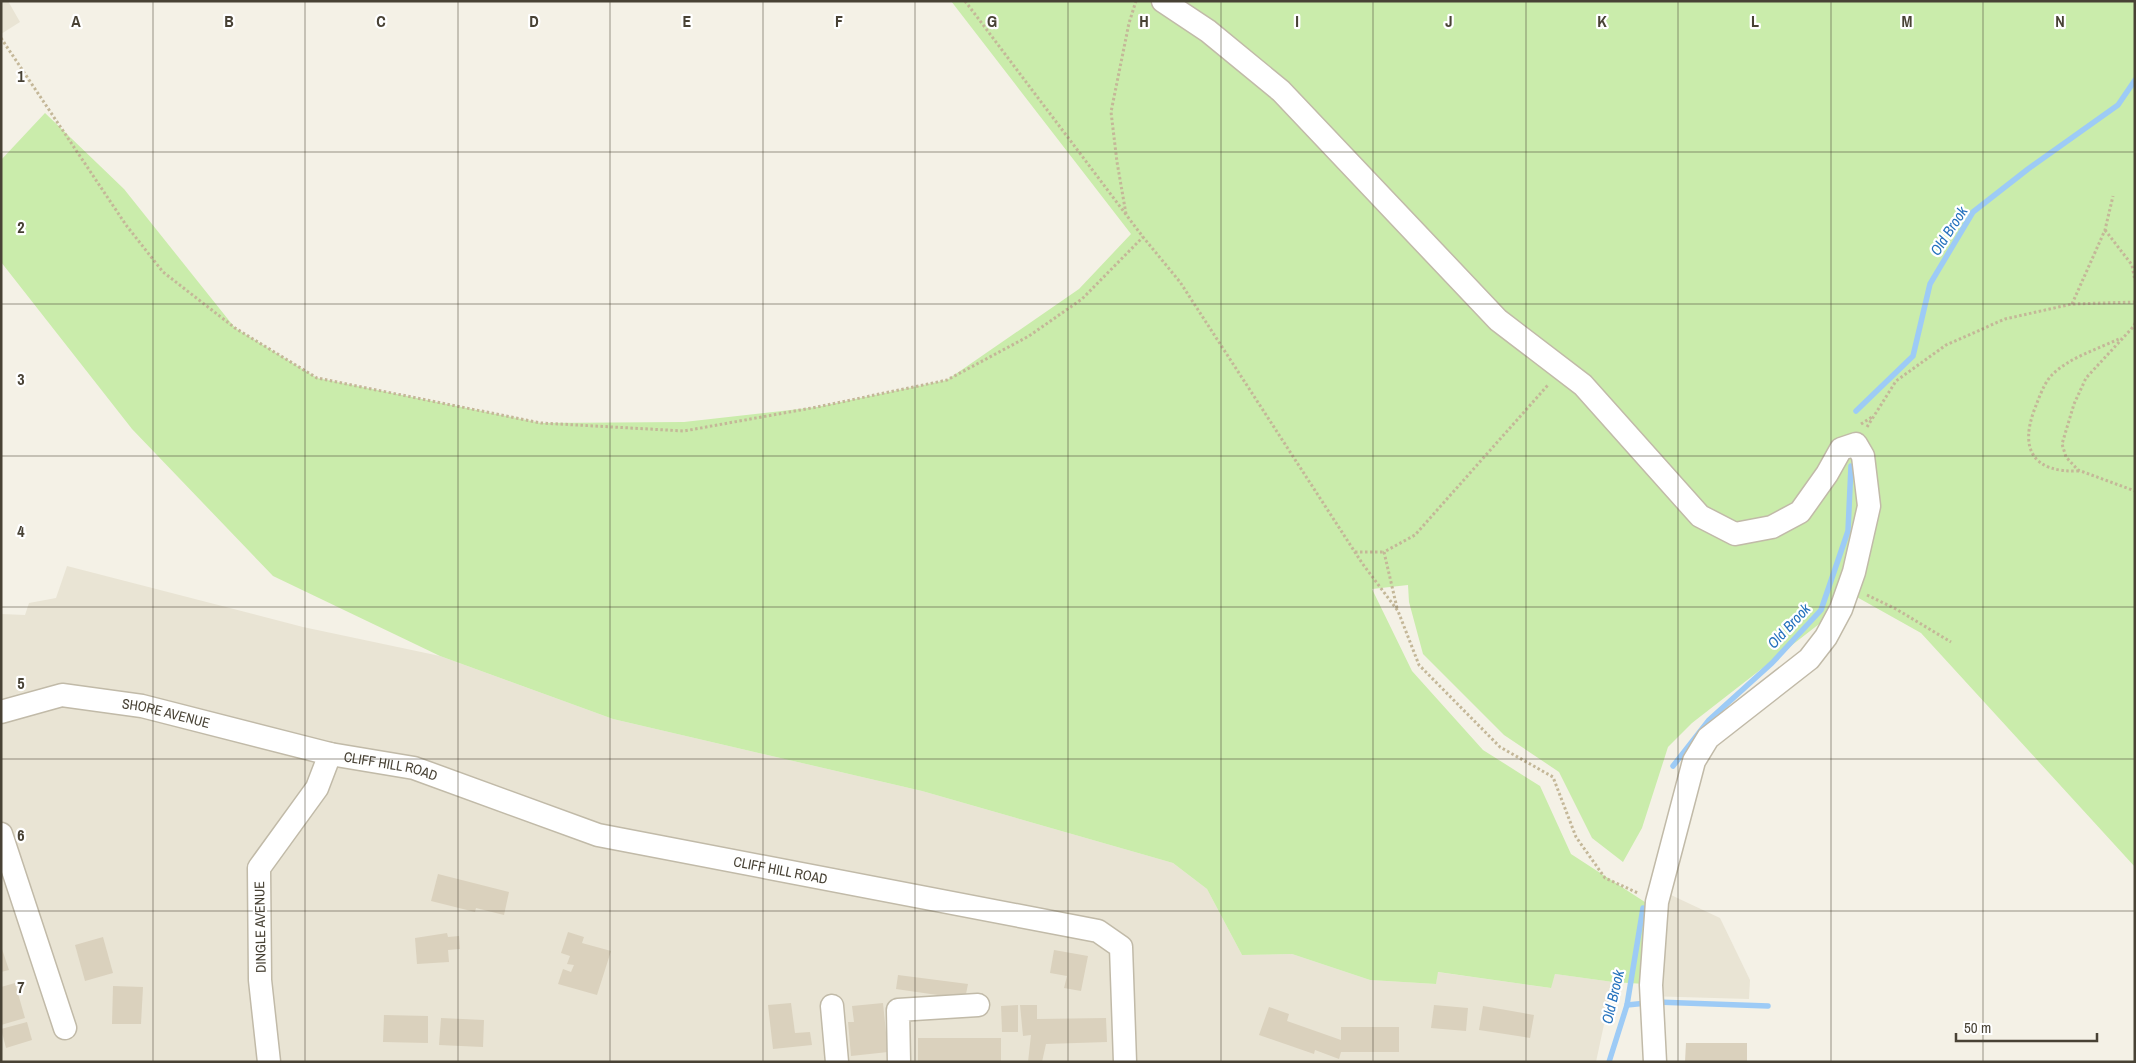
<svg xmlns="http://www.w3.org/2000/svg" width="2136" height="1063" font-family="'Archivo Narrow',sans-serif">
<style>
.residential{fill:#e9e4d4}
.green{fill:#caecab}
.lines{fill:none;stroke-linecap:round;stroke-linejoin:round}
.stream{stroke:#9dcbf6;stroke-width:5.5}
.building{fill:#dad1bd}
.minor-casing{stroke:#c1baa8;stroke-width:25}
.path{stroke:#c4b798;stroke-width:3;stroke-dasharray:2.5 2.5;stroke-linecap:butt}
.minor{stroke:#fff;stroke-width:22}
.grid{fill:none;stroke:#484235;stroke-width:1;stroke-opacity:0.55}
.labels{text-anchor:middle;stroke-width:4.5;stroke-linejoin:round;paint-order:stroke}
.street-label{font-size:14px;fill:#484235;stroke:#fff}
.water-label{font-size:15px;font-style:italic;fill:#2572bd;stroke:#fff}
.grid-label{font-size:16px;text-anchor:middle;font-weight:bold;fill:#484235;stroke:#fff;stroke-width:4.5;stroke-linejoin:round;paint-order:stroke}
</style>
<rect width="100%" height="100%" fill="#f4f1e6"/>
<g class="residential">
<path d="M1,1H8L20,22L1,34Z"/>
<path d="M67,566L303,627L440,656L613,719L922,791L1173,863L1207,889L1242,955L1292,954L1370,980L1436,984L1437,972L1550,988L1555,974L1613,982L1596,1062H1V614L25,615L29,603L56,598Z"/>
<path d="M1656,888L1720,918L1750,980L1749,999L1645,996Z"/>
</g>
<path class="green" d="M951,1H2135V867L1921,633L1855,596L1692,723L1668,747L1642,828L1623,862L1592,838L1559,772L1504,735L1423,654L1409,602L1408,585L1372,589L1412,671L1483,750L1540,786L1571,854L1651,906L1645,984L1613,982L1555,974L1551,988L1438,972L1436,984L1370,980L1292,954L1242,955L1207,889L1173,863L922,791L613,719L440,656L273,576L132,429L1,262V160L45,113L124,189L235,328L317,378L541,423L684,422L817,407L947,380L1079,289L1131,234Z"/>
<g class="lines">
<g class="stream">
<path d="M1856,411L1913,356L1930,284L1973,212L2028,169L2118,105L2135,80"/>
<path d="M1673,766L1709,720L1772,663L1821,610L1848,531L1851,466"/>
<path d="M1656,1002L1768,1006"/>
<path d="M1627,1005L1647,1003"/>
<path d="M1609,1062L1627,1005L1643,908"/>
</g>
</g>
<g class="building">
<path d="M438,874L509,892L504,915L476,908L475,912L431,901Z"/>
<path d="M568,932L584,937L582,943L611,951L597,995L558,984L563,969L571,972L574,965L567,964L570,956L561,953Z"/>
<path d="M447,933L448,937L459,936L460,949L448,950L449,962L417,964L415,938Z"/>
<path d="M103,937L113,973L85,981L75,945Z"/>
<path d="M1,946L9,970L1,972Z"/>
<path d="M1054,950L1088,956L1081,991L1064,988L1067,976L1050,973Z"/>
<path d="M898,975L968,984L965,999L896,989Z"/>
<path d="M15,983L25,1018L1,1025V987Z"/>
<path d="M113,986L143,987L141,1024H112Z"/>
<path d="M791,1003L795,1033L810,1032L812,1045L773,1049L768,1005Z"/>
<path d="M883,1003L888,1052L851,1056L848,1022H854L852,1006Z"/>
<path d="M1018,1005V1032H1002L1001,1006Z"/>
<path d="M1020,1005H1037V1019L1106,1018L1107,1042L1046,1044L1042,1062H1028L1031,1035L1023,1036Z"/>
<path d="M1434,1005L1468,1008L1466,1031L1431,1028Z"/>
<path d="M1483,1006L1534,1015L1530,1038L1479,1030Z"/>
<path d="M1269,1007L1289,1014L1287,1021L1341,1040V1027H1399V1052H1341L1339,1059L1315,1050L1314,1054L1259,1035Z"/>
<path d="M384,1015L428,1016V1043L383,1042Z"/>
<path d="M441,1018L484,1020L483,1047L439,1045Z"/>
<path d="M27,1022L32,1040L6,1048L1,1029Z"/>
<rect x="918" y="1038" width="83" height="24"/>
<path d="M1686,1043H1747V1062H1685Z"/>
</g>
<g class="lines">
<defs>
<g id="minor">
<path d="M1163,1L1208,31L1281,91L1498,320L1583,385L1700,516L1735,534L1772,527L1800,512L1827,474L1841,449L1856,444L1863,456L1869,506L1854,572L1841,609L1826,637L1809,659L1708,738L1694,761L1657,902L1651,985L1655,1062"/>
<path id="s1" d="M1,712L62,695L142,706L330,754L414,768L598,835L1098,931L1121,947L1125,1062"/>
<path d="M1,834L65,1028"/>
<path d="M832,1006L837,1062"/>
<path d="M269,1062L260,980L259,868L317,788L330,754"/>
<path d="M899,1062L898,1010L978,1005"/>
</g>
</defs>
<use href="#minor" class="minor-casing"/>
<g class="path">
<path d="M965,1L1143,237L1180,282L1362,563L1398,611L1419,665L1500,747L1553,777L1576,837L1605,878L1638,893"/>
<path d="M1,38L126,225L163,272L235,328L317,378L541,423L684,431L817,407L947,380L1029,336L1082,299L1143,237"/>
<path d="M1126,214L1117,162L1111,112L1129,23L1136,1"/>
<path d="M2105,230L2132,265L2135,281"/>
<path d="M2072,304L2105,230L2113,196"/>
<path d="M2135,323L2134,326L2086,378L2074,404L2062,444L2066,457L2078,470L2135,491"/>
<path d="M1861,424L1872,417"/>
<path d="M1867,427L1896,381L1946,345L2005,319L2072,304L2135,302"/>
<path d="M2079,471C2033,473 2019,449 2035,408C2039,398 2043,386 2050,377C2067,358 2098,349 2121,338"/>
<path d="M1355,552H1384"/>
<path d="M1867,595L1896,609L1951,642"/>
<path d="M1397,608L1384,552L1415,535L1548,385"/>
</g>
<use href="#minor" class="minor"/>
</g>
<path class="grid" d="M153,1V1062M305,1V1062M458,1V1062M610,1V1062M763,1V1062M915,1V1062M1068,1V1062M1221,1V1062M1373,1V1062M1526,1V1062M1678,1V1062M1831,1V1062M1983,1V1062M1,152H2135M1,304H2135M1,456H2135M1,607H2135M1,759H2135M1,911H2135"/>
<g class="labels">
<g class="street-label">
<text dy="5" stroke="none"><textPath href="#s1" startOffset="169">SHORE AVENUE</textPath></text>
<text dy="5" stroke="none"><textPath href="#s1" startOffset="400">CLIFF HILL ROAD</textPath></text>
<text dy="5" stroke="none"><textPath href="#s1" startOffset="805">CLIFF HILL ROAD</textPath></text>
<text transform="translate(260 927) rotate(-91)" y="5">DINGLE AVENUE</text>
</g>
<g class="water-label">
<text transform="translate(1949 231) rotate(-57)" y="5">Old Brook</text>
<text transform="translate(1789 626) rotate(-47)" y="5">Old Brook</text>
<text transform="translate(1613 997) rotate(-77)" y="5">Old Brook</text>
</g>
</g>
<g class="grid-label">
<text x="76" y="27">A</text>
<text x="229" y="27">B</text>
<text x="381" y="27">C</text>
<text x="534" y="27">D</text>
<text x="687" y="27">E</text>
<text x="839" y="27">F</text>
<text x="992" y="27">G</text>
<text x="1144" y="27">H</text>
<text x="1297" y="27">I</text>
<text x="1449" y="27">J</text>
<text x="1602" y="27">K</text>
<text x="1755" y="27">L</text>
<text x="1907" y="27">M</text>
<text x="2060" y="27">N</text>
<text x="21" y="82">1</text>
<text x="21" y="233">2</text>
<text x="21" y="385">3</text>
<text x="21" y="537">4</text>
<text x="21" y="689">5</text>
<text x="21" y="841">6</text>
<text x="21" y="993">7</text>
</g>
<rect width="2136" height="1063" fill="none" stroke="#484235" stroke-width="5"/>
<path d="M1956 1033v8h141v-8" fill="none" stroke="#484235" stroke-width="2.5"/>
<text x="1964" y="1033" font-size="15" fill="#484235" stroke="#ffffff" stroke-width="4" paint-order="stroke">50 m</text>
</svg>
